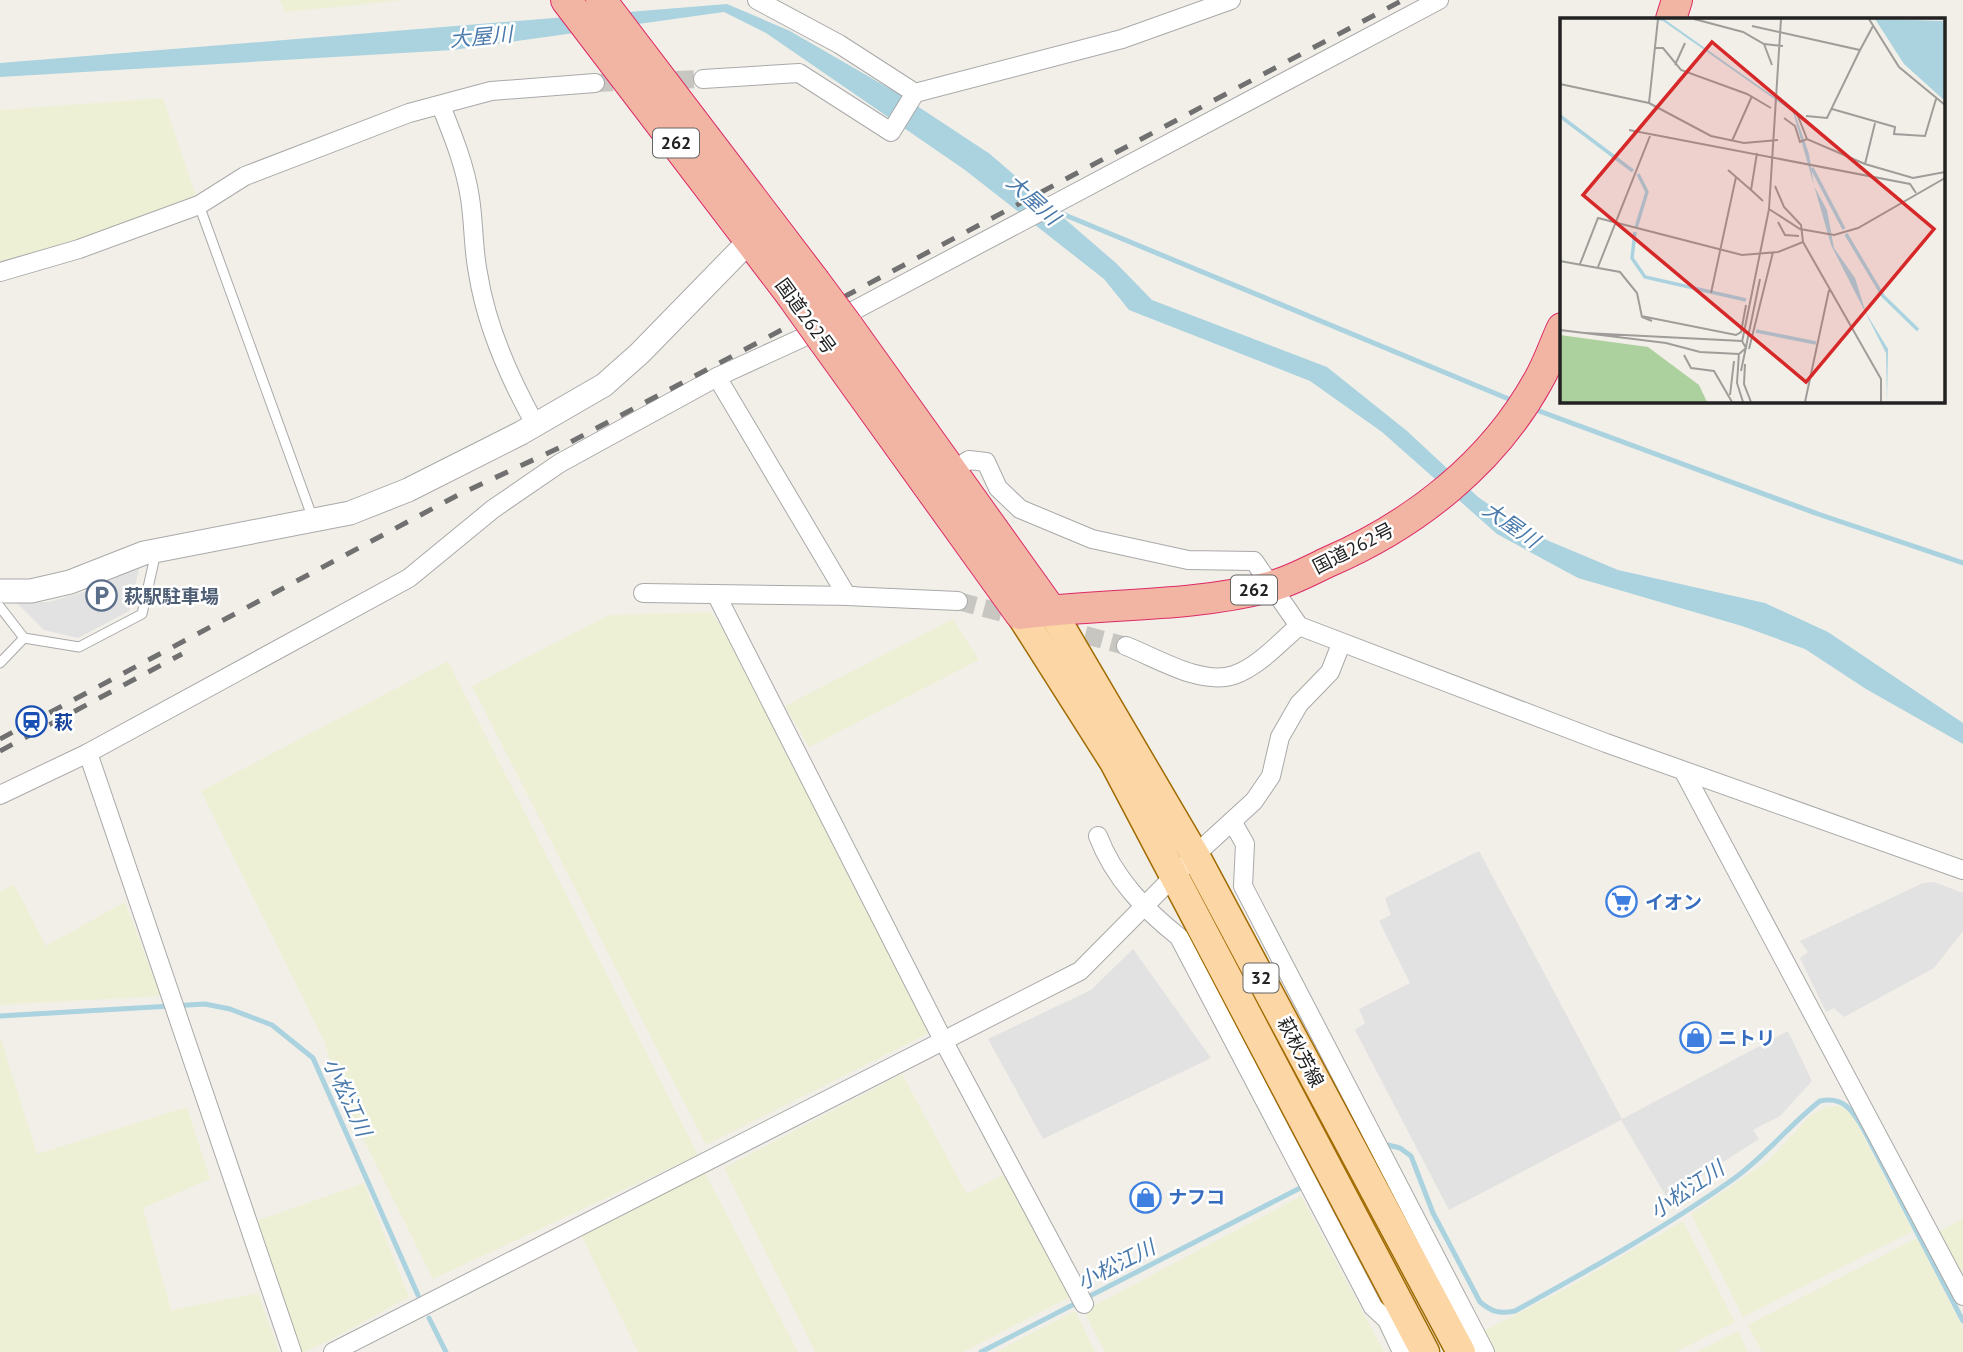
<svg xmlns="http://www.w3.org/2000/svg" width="1963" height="1352" font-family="'PT Sans','Noto Sans JP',sans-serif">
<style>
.farmland{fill:#eef0d5}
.parking{fill:#e2e2e2}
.water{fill:#aad3df}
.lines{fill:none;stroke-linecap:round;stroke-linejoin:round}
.stream{stroke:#aad3df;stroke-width:5}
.minor-tunnel{stroke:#c8c6c1;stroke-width:18;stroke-dasharray:18 9;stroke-linecap:butt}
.service-casing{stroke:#a9a9a9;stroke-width:11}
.minor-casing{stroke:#a9a9a9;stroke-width:20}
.tertiary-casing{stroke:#a9a9a9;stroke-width:25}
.primary-casing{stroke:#a06b00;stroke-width:31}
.trunk-casing{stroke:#dc2a67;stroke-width:32}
.service{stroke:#fff;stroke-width:9}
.minor{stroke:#fff;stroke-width:18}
.tertiary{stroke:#fff;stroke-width:23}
.primary{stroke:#fcd6a4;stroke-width:28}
.trunk{stroke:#f2b4a3;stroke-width:30}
.rail{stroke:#707070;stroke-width:5;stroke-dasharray:14 14;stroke-linecap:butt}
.trunk-bridge-casing{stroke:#dc2a67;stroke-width:32;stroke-linecap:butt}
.trunk-bridge{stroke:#f2b4a3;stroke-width:30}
.labels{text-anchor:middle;stroke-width:5;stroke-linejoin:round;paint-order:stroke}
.shield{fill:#fff;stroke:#646464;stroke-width:2}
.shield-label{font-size:18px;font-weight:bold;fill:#222}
.street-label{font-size:19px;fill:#222;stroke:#fff}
.service-label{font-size:19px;font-weight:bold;fill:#4e5e75;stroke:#fff;text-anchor:start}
.transit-label{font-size:19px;font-weight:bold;fill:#164399;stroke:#fff;text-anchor:start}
.shop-label{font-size:19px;font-weight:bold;fill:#366cbe;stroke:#fff;text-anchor:start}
.water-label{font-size:21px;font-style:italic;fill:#4a7aab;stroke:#fff}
.inset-river{fill:none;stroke:#aad3df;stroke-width:3.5}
.inset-road{fill:none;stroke:#9f9d99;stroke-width:2}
.view{fill:#d62828;fill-opacity:0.15;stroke:#d62828;stroke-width:3.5}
.inset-edge{fill:none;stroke:#222;stroke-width:3.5}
</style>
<rect width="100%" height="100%" fill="#f2efe9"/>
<g class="farmland">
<path d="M279,0H407L286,12Z"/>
<path d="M163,98L196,196L78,240L0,262V110Z"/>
<path d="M711,612L739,652L931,1032L706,1145L472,686L609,615Z"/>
<path d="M953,619L979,660L809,747L785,706Z"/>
<path d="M448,661L698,1155L433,1279L337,1086L325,1043L201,791Z"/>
<path d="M14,884L46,946L125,902L161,996L0,1005V892Z"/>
<path d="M0,1036L37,1154L187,1107L210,1179L143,1208L171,1310L258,1293L279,1352H0Z"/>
<path d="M902,1074L967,1194L1008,1172L1070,1297L963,1352H815L724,1168Z"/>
<path d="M1839,1106L1850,1111L1913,1231L1743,1317L1691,1214L1769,1160L1810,1116L1826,1107Z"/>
<path d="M704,1171L798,1352H638L581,1235Z"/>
<path d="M364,1183L409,1297L330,1340L304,1352H296L253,1222Z"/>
<path d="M1301,1196L1384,1352H1105L1084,1311Z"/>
<path d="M1963,1218V1279L1939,1232Z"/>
<path d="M1683,1221L1735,1322L1676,1352H1495L1484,1331L1569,1287Z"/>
<path d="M1917,1238L1963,1328V1352H1762L1748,1325Z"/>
<path d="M1075,1311L1095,1352H996Z"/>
<path d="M1738,1331L1748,1352H1697Z"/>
</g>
<g class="parking">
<path d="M140,565L129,611L78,638L44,630L16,602H49L87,591Z"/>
<path d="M1479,851L1622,1119L1788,1031L1812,1081L1780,1116L1753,1130L1759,1139L1667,1198L1621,1120L1449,1210L1355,1030L1365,1023L1359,1009L1410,983L1379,921L1391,915L1385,898Z"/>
<path d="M1934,882L1963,893V931L1934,968L1844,1017L1834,1008L1826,1012L1800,958L1808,952L1800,941L1923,883Z"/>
<path d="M1133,949L1211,1058L1043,1139L988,1039L1091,990Z"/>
</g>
<path class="water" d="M727,4L790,31L899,94L990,154L1117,264L1152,300L1327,367L1407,431L1478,497L1530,533L1618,570L1765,603L1828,632L1963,723V744L1866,689L1805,649L1742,626L1578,578L1497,534L1382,432L1310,381L1129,310L1104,279L965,170L766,33L724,12L453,50L0,77V63Z"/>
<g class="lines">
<g class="stream">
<path d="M1034,193L1065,215L1516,402"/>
<path d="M1531,408L1818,514L1963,563"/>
<path d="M0,1016L205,1004L230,1009L272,1025L313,1058L418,1295"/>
<path d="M1388,1145L1400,1148L1411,1156L1433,1213L1480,1302C1492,1312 1499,1314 1515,1311C1589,1270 1663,1229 1732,1180C1766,1156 1789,1125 1820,1101C1844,1096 1853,1111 1864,1130L1963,1321"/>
<path d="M429,1318L446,1352"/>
<path d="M981,1352L1302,1187"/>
</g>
<g class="minor-tunnel">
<path d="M595,83L703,79"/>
<path d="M958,601L1022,618"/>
<path d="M1059,628L1126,646"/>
</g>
<defs>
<g id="service">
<path d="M199,205L313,519"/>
<path d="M0,607L24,638L79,647L142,614L156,552"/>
<path d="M0,663L24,638"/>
</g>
<g id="minor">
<path d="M757,0L839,44L915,93"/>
<path d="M703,79L799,73L891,132L915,93L1122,39L1231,0"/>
<path d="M441,106C453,136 465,165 470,198C474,223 473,249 478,273C486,325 510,379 535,424"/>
<path d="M0,272L79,249L199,205L245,176L409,113L491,91L595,83"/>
<path d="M717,377L847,596L958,601"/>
<path d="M952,471L969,460L986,462L998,488L1020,509L1092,539L1188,560L1254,561L1299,626L1606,743L1963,870"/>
<path d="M643,593L854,596"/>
<path d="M716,594L944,1042L1084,1304"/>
<path d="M1126,646C1157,658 1201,686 1234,675C1258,667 1280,642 1299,626"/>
<path d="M88,753L292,1352"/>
<path d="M1684,772L1963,1296"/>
<path d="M0,795L88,753L409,578L493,509L560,463L717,377L802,338L1439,0"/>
<path d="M1232,821L1245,844L1243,886L1485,1352"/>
<path d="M1098,836C1114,878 1144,909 1179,937L1373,1307L1387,1320L1402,1352"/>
<path d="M333,1352L1080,971L1195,855L1254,801L1271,776L1280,737L1299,704L1330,672L1341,644"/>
</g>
<path id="tertiary" d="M0,591H31L70,582L144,553L350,513L408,490L521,433L604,385L640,353L760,230"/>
<g id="primary">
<path d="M1051,610L1195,855L1461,1352"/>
<path d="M1020,614L1114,762L1425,1352"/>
</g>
<g id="trunk">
<path d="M566,0L791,295"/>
<path d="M601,0L814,280"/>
<path d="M1671,19L1677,0"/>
<path d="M848,326L1051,610"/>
<path d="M823,340L1020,614C1102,603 1188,608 1269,587C1289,582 1309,571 1328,562C1414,525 1492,464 1538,381C1548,364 1554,345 1562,328"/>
</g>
</defs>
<use href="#service" class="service-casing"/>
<use href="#minor" class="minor-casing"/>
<use href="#tertiary" class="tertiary-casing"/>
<use href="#primary" class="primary-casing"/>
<use href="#trunk" class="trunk-casing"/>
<use href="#service" class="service"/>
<use href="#minor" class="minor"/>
<use href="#tertiary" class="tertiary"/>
<use href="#primary" class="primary"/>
<use href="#trunk" class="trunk"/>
<g class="rail">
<path d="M0,739L458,495L563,446L1403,0"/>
<path d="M0,751L182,654"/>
</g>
<defs>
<g id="trunk-bridge">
<path d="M814,280L848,326"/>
<path d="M791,295L823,340"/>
</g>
</defs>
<use href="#trunk-bridge" class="trunk-bridge-casing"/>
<use href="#trunk-bridge" class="trunk-bridge"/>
</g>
<defs>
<symbol id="parking-ring" viewBox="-11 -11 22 22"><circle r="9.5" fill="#fff" stroke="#5c6f8a" stroke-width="1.5"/><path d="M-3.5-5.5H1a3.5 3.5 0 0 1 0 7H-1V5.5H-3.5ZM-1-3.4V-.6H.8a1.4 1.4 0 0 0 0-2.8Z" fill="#5c6f8a"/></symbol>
<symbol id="station-ring" viewBox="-11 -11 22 22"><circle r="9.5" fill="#fff" stroke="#1a4fb4" stroke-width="1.5"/><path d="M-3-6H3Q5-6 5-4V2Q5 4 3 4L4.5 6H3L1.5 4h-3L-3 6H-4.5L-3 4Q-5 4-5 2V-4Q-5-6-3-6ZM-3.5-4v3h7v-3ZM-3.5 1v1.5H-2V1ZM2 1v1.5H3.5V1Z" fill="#1a4fb4"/></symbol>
<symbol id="supermarket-ring" viewBox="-11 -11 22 22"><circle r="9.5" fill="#fff" stroke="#3f7fe0" stroke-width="1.5"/><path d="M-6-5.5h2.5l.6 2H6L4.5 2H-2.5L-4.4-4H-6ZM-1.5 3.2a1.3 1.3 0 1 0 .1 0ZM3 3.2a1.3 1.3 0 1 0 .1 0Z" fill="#3f7fe0"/></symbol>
<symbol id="shop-ring" viewBox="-11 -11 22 22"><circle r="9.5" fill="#fff" stroke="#3f7fe0" stroke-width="1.5"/><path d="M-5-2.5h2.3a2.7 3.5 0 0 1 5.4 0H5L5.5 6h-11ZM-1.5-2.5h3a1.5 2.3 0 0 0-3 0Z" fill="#3f7fe0"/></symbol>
</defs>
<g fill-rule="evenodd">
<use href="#parking-ring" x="84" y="578" width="35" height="35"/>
<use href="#station-ring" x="14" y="704" width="35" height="35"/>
<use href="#supermarket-ring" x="1604" y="884" width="35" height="35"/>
<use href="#shop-ring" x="1678" y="1020" width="35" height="35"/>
<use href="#shop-ring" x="1128" y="1180" width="35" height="35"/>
</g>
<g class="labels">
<g class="shield">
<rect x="653" y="128.5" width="46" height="29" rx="5"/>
<rect x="1231" y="575.5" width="46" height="29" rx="5"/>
<rect x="1243.5" y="963.5" width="35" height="29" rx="5"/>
</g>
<g class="shield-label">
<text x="676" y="149">262</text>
<text x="1254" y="596">262</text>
<text x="1261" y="984">32</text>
</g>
<g class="street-label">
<text transform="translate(806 316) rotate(54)" y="7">国道262号</text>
<text transform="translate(1353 548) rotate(-27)" y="7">国道262号</text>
<text transform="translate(1301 1052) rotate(62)" y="7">萩秋芳線</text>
</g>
<g class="service-label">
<text x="124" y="603">萩駅駐車場</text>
</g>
<g class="transit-label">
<text x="54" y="729">萩</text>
</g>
<g class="shop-label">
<text x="1645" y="909">イオン</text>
<text x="1718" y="1045">ニトリ</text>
<text x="1168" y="1204">ナフコ</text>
</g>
<g class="water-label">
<text transform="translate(481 37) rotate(-5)" y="7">大屋川</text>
<text transform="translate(1033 200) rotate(42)" y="7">大屋川</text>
<text transform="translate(1511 525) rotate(35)" y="7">大屋川</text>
<text transform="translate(347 1097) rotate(65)" y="7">小松江川</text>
<text transform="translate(1687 1190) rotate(-34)" y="7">小松江川</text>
<text transform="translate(1116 1265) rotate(-27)" y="7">小松江川</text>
</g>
</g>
<g transform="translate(1560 18)">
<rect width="385" height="385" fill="#f2efe9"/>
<path d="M0,317L88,329L139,367L147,384H0Z" fill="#add19e"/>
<path d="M90,1H104L234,93L249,136L254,168L267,192L274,230L295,260L306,295L328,331L327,384L326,335L271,227L233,94L103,3ZM315,1L385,3V83L344,46Z" fill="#aad3df"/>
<path class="inset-river" d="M0,98L73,153M252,150L284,211M76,210L87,174L78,156M75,214L72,240L85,259L186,282M286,216L323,278L358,312M196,313L256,325"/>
<path class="inset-road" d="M134,1L183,14L204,26L223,28M221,1L209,191L240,211L274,217L298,210L385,160M309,1L339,49L385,87M192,8L300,32L313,8M204,26L212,47M95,30H103L121,52L187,76L211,90M115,47L125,25M0,66L89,85L98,1M89,85L151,118L184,125L218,122M272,91L335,109L334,116L365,118L376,81M236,93L247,121M246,98L267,100L300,32M224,100L235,108L240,124L247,121L305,146L353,160L385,154M69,112L350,166L356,175M172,123L192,78M197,135L191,172L203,183M305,146L315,105M168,152L191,172M215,168L224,189L241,207L243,224L321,361V384M218,204L225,217L239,218M0,243L60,254L77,275L82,299L92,303M20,246L38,200L182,237L218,234L243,224M38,249L90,118M151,275L176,159M81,298L176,317L181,314L186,287M0,312L106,325L140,334L179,336L186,330L182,323L25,315M182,324L209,191M189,331L213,234M179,335L177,365L183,384M124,337L131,350L154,353L172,384M185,346L184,366L191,384M181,353L200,261M170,377L174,343M245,384L269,272"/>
<path class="view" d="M152,24L374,211L246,364L23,177Z"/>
<rect width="385" height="385" class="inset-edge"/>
</g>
</svg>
